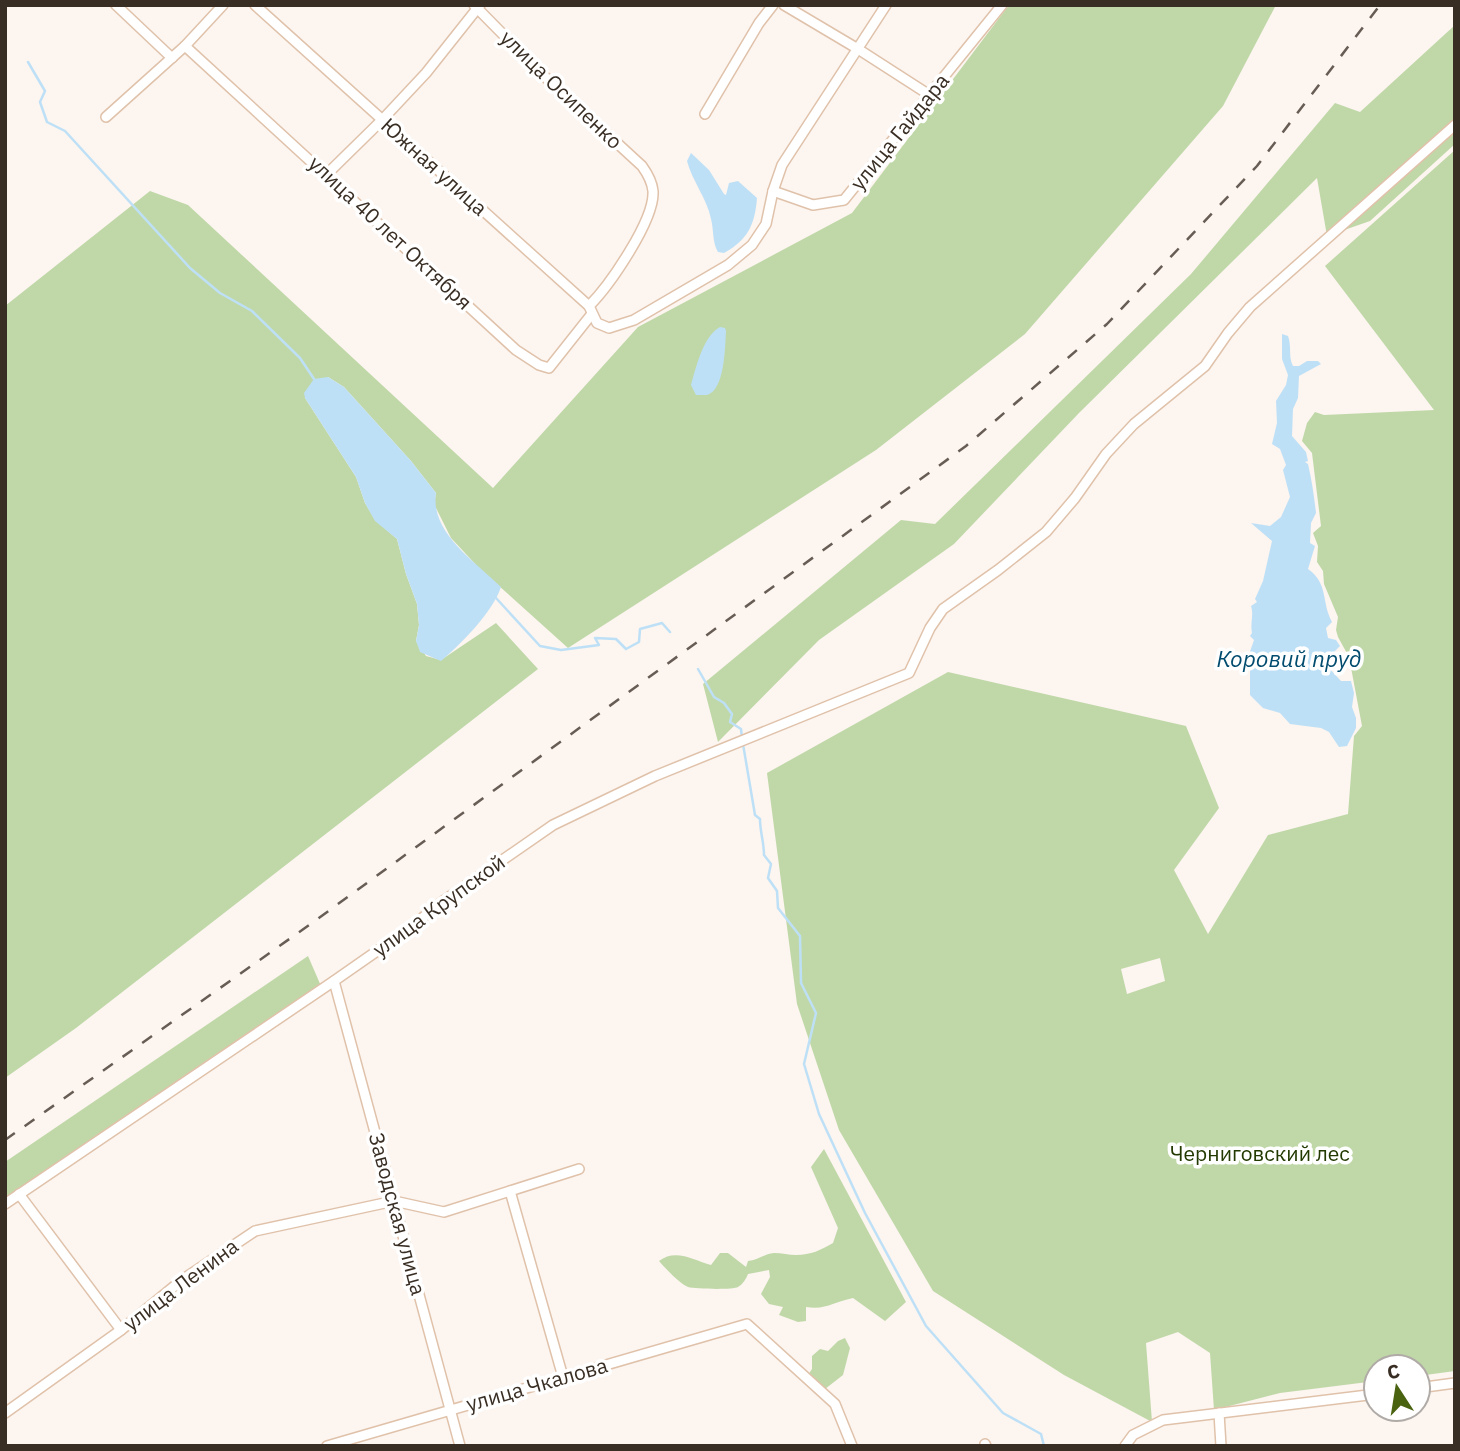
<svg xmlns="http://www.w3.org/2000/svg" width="1460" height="1451" font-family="'IBM Plex Sans',sans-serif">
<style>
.green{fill:#c0d8a8;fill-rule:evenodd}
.water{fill:#bee0f6}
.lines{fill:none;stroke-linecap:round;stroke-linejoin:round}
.stream{stroke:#bee0f6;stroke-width:2.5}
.minor-casing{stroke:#e0c2aa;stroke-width:12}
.minor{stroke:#fff;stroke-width:9}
.rail{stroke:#675d55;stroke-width:2.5;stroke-dasharray:12 12;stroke-linecap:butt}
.labels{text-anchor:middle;stroke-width:7;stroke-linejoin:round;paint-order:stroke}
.street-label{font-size:21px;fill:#392e24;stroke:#fff}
.park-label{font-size:21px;fill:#223900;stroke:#fff}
.water-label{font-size:23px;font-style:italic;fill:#004b6e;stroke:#fff}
</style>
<rect width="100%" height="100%" fill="#fcf5f0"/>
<g class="green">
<path d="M1009,5H1276L1223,106L1025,334L876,450L568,648L479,568L451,538L434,504L436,493L411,461L344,387L328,377L305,398L356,477L365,503L375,520L397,539L406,574L417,604L419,625L416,641L426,656L441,660L496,623L538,669L76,1028L5,1078V306L150,191L188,205L493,488L638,327L852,213Z"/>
<path d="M1455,25V144L1370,221L1327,236L1317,178L1079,413L954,544L819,640L718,742L703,684L901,520L935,524L1191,274L1335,103L1360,112Z"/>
<path d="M1455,150V1371L1418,1376V1367H1376V1381L1280,1393L1214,1410L1210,1353L1178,1332L1146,1343L1152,1422L1064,1375L933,1291L839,1130L797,1004L767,773L948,672L1186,726L1219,808L1174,870L1208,934L1268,835L1348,814L1354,736L1362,726L1349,657L1338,637L1336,630L1338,617L1324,584L1323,571L1317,562L1318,546L1313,533L1321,526L1312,453L1302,441L1307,423L1315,412L1324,415L1434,410L1325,266ZM1160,958L1165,981L1127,994L1121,969Z"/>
<path d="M308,956L321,986L5,1204V1162Z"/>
<path d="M824,1149L906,1302L885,1321L853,1298C833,1302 827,1310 806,1307V1321L798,1322L779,1315L783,1307L769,1304L761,1294L770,1277L769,1270L748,1274C746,1279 743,1284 738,1287C733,1290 695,1289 688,1287C679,1283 666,1269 659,1261C675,1248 694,1260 711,1265L720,1253H728L746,1267L748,1261C758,1260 764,1254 774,1253C782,1253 789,1255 796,1255C811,1255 821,1250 833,1243L838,1228L811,1167Z"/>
<path d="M845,1338L850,1348L843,1375L825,1389L808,1375L812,1369V1356L820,1349L828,1351L838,1341Z"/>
</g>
<g class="water">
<path d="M691,153L709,170L724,194L726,195L729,183L738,181L757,198C755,224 748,240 724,253L718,252C712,242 714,230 711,219C707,198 692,181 687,161Z"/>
<path d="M720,327L725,328L726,331C725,346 725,390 707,395C707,395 696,395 696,395L691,385C696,368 703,336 720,327Z"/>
<path d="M1282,334L1288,336C1292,347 1288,356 1293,366H1299L1307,361H1318L1321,364L1299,376L1298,398L1293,409L1292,436L1306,452L1308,461L1305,462L1308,464C1312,481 1314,496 1316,513L1311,523L1310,543L1315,546L1308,569C1329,584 1321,602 1332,622L1326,628L1328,638L1336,640L1340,646L1332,654L1328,667L1341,681H1351L1354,693L1352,707L1356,718V728L1347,746L1339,747L1329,732L1321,728L1290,724L1280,713L1263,708L1250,695V669L1246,663L1254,640L1250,636L1252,633C1250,623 1254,615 1251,606L1257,602L1255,599L1263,581L1272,541L1251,523L1270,526L1281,517L1290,497L1283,470L1286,465L1280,449L1272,444L1277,423L1276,401L1286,385L1288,375L1282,359Z"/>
<path d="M328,377L344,387L411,461L436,493C430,533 476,562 501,587C492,613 462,643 441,661L420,652L416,641L419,625L417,604L406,574L397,539L375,521L365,503L356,477L305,398L304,393L314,379Z"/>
</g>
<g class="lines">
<g class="stream">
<path d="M28,62L45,91L40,102L47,122L65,131L190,268L220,293L252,311L300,358L316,382"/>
<path d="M496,598L540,646L561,650L599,645L595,638L616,639L626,649L639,642L640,629L662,623L670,632"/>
<path d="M698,669L714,697L724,703L732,714L730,722L741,729L742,738"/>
<path d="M743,744L755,815L760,819C760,832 764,842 764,855L771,864L768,878L777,891L778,908L800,936L801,983L816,1013L804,1064L819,1114L865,1213L926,1326L1003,1413L1041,1434L1044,1446"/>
</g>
<defs>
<g id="minor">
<path d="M116,5L172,58"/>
<path d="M255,5L589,306L597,323L609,328L634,320L728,265L752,245L766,224L773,191L782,165L886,5"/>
<path d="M474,5L543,75L642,166C647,173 652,181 653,191C655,220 609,286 589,306"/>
<path d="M784,5L858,49L931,96"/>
<path d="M185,46L516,350L539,365L549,368L591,315"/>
<path d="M705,114L759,23L773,5"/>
<path d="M106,117L185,46L223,5"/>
<path d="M326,175L382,120L426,73L480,5"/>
<path d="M773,191L813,205L844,200L1002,5"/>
<path d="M334,981L460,1446"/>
<path d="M510,1191L563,1377"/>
<path d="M19,1194L121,1330"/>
<path d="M5,1204L334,981L410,928L442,902L553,825L655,776L909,673L930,628L943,609L998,570L1046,532L1075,498L1106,454L1134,424L1205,366L1228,333L1250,307L1455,125"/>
<path d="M1418,1388L1455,1383"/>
<path d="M5,1413L121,1330L182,1280L255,1231L394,1201L444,1212L579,1169"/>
<path d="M1219,1413L1221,1446"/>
<path d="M985,1444L986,1446"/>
<path d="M327,1446L747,1324L835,1404L852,1446"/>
<path d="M1125,1446L1133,1435L1163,1420L1376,1394"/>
</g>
</defs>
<use href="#minor" class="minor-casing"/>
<use href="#minor" class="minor"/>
<path class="rail" d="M5,1140L312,923L966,446L1107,324L1257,166L1380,5"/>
</g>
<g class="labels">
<g class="street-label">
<text transform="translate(561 90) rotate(44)" y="7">улица Осипенко</text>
<text transform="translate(900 132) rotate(-51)" y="7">улица Гайдара</text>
<text transform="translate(434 167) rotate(42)" y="7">Южная улица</text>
<text transform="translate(390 233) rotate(43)" y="7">улица 40 лет Октября</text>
<text transform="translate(439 906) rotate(-36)" y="7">улица Крупской</text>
<text transform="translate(397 1214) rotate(75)" y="7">Заводская улица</text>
<text transform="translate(181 1285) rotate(-37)" y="7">улица Ленина</text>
<text transform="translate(537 1385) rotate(-16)" y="7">улица Чкалова</text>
</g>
<g class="park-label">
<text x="1260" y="1161">Черниговский лес</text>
</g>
<g class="water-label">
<text x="1289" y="667">Коровий пруд</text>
</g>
</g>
<rect width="1460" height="1451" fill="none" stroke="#392e24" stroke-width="14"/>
<g transform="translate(1397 1388) rotate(348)"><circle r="33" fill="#ffffff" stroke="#b0aba7" stroke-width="2"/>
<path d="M0-5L12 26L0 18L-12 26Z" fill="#4a6311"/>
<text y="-10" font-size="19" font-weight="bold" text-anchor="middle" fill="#392e24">С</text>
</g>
</svg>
